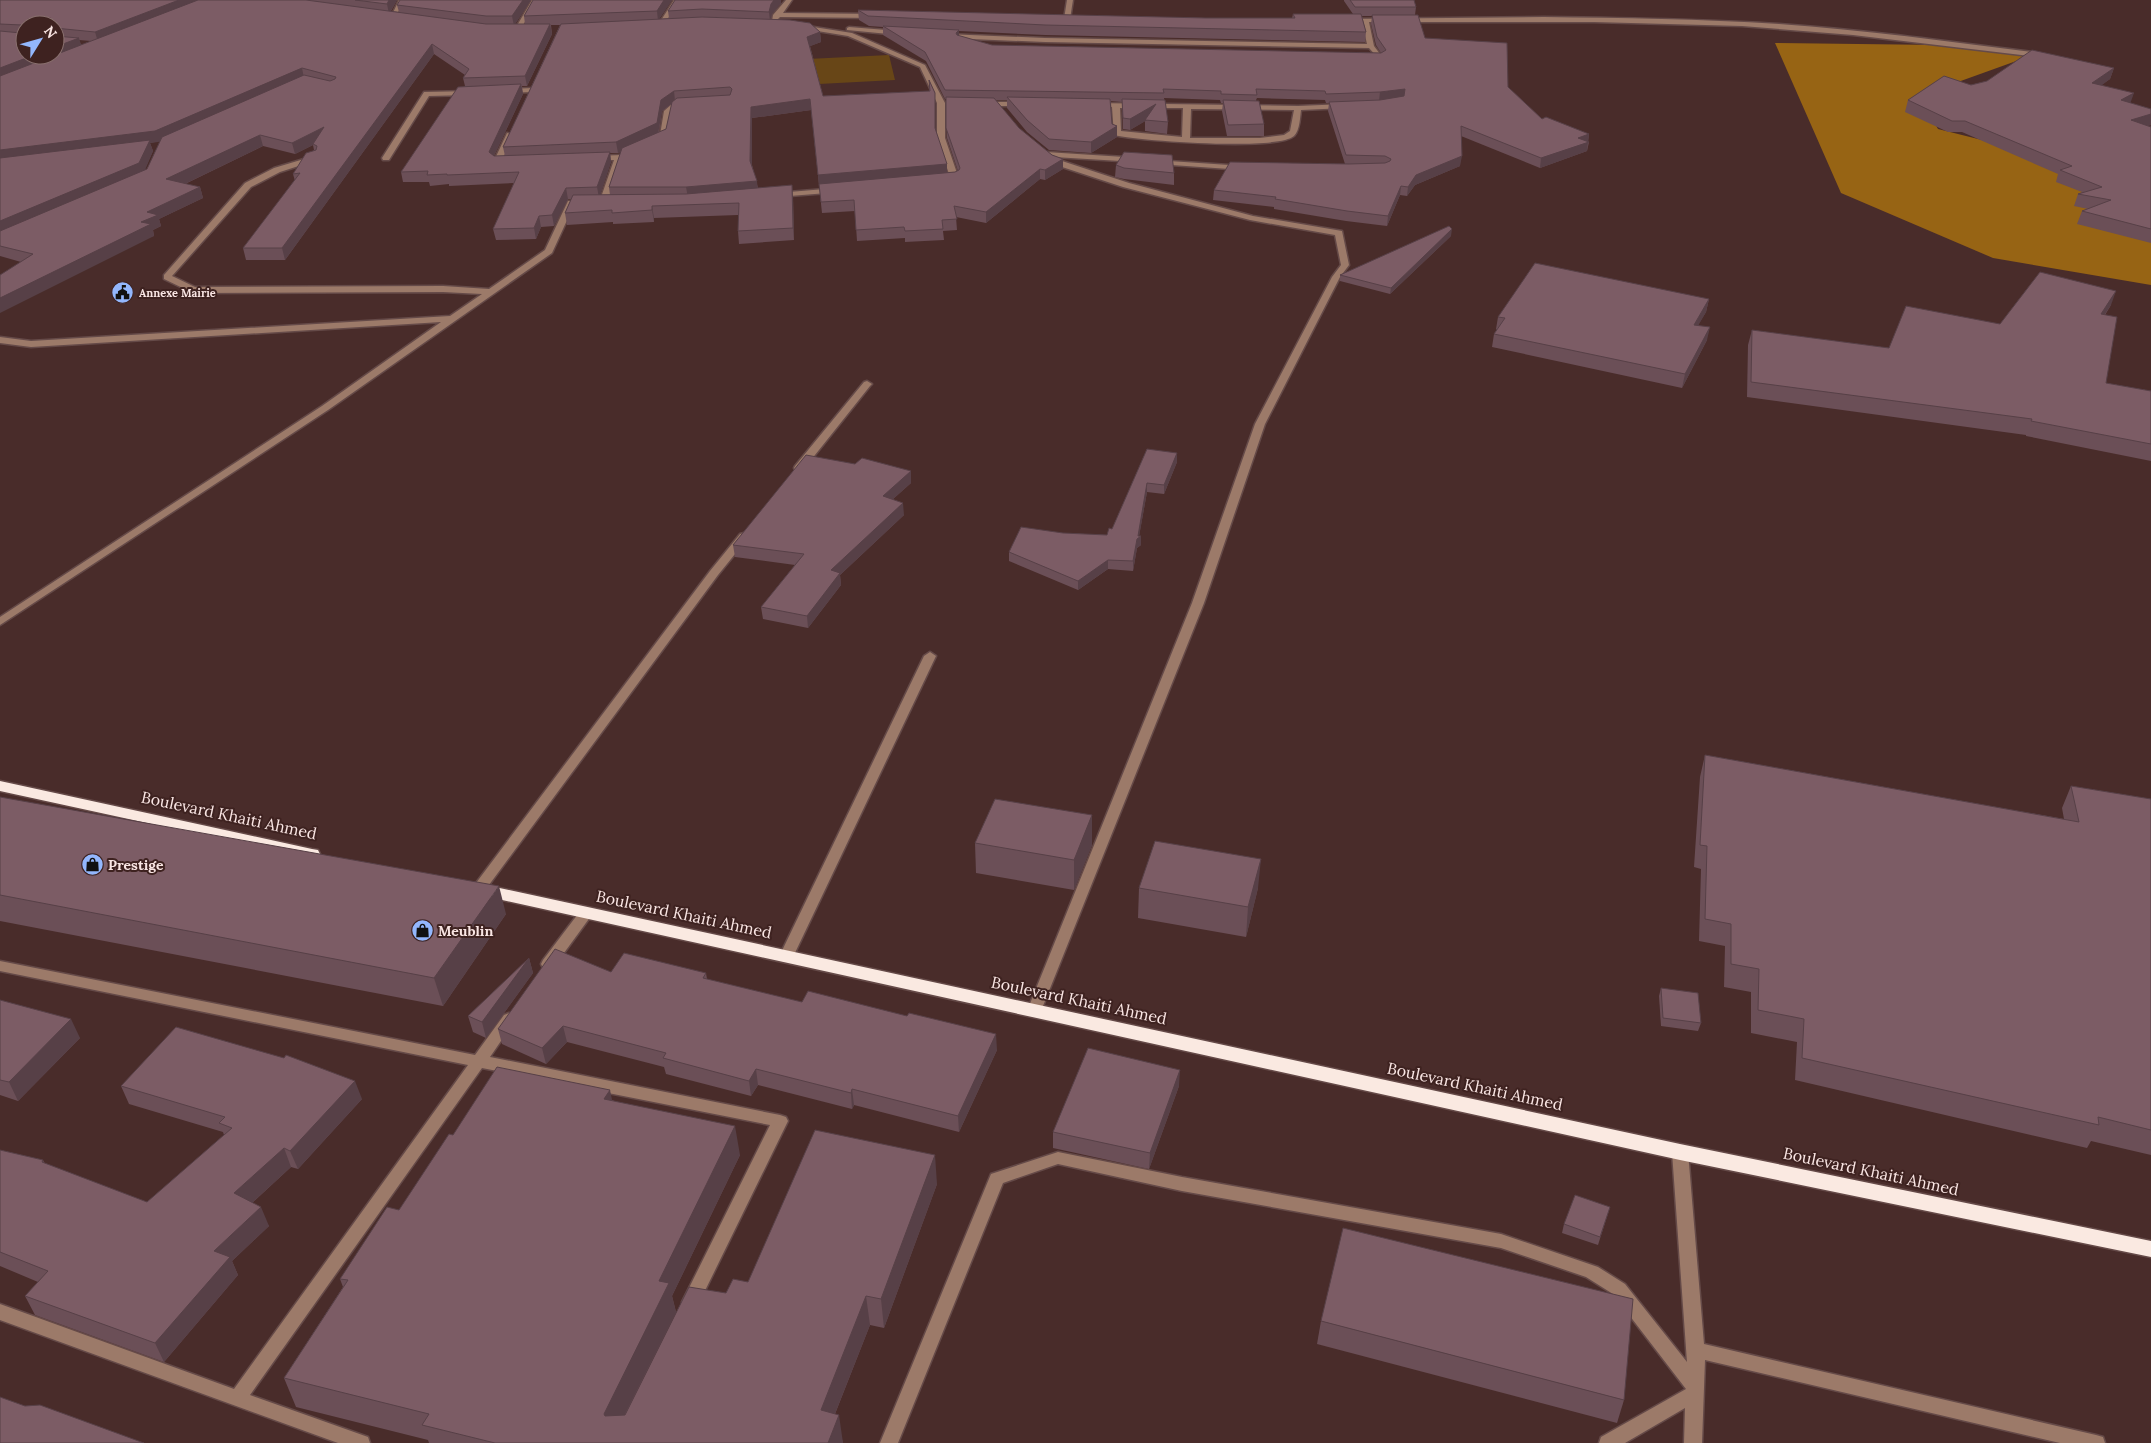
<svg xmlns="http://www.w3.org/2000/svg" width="2151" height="1443" font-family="Lora,serif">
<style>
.green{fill:#684617}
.forest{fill:#976414}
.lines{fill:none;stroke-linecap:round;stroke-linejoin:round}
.minor-casing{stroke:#654a48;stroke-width:3}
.highway-casing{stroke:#654a48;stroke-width:3}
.minor{fill:#9c7a69;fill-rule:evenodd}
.highway{fill:#fae9e1;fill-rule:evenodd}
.wall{fill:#6b4f57;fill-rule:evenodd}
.shaded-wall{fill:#574047}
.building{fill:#7c5c65;stroke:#574047}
.labels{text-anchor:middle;stroke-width:4;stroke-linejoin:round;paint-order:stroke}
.far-poi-label{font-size:11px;font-weight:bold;fill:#f9e5e3;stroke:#3e2220;text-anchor:start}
.poi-label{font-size:14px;font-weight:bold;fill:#f9e5e3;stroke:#3e2220;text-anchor:start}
.near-street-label{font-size:16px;fill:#f9e5e3;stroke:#3e2220}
</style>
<rect width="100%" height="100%" fill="#492c2a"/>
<path class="green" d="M889,55L895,80L725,89L724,63Z"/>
<path class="forest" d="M1775,43L1939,45L2033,55L1919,96L1938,129L2022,150L2151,231V285L1993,258L1841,193Z"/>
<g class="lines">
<defs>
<g id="minor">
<path d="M399,0H405L394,19H390Z"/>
<path d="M532,0H538L520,30H516L515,29Z"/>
<path d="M674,0H680L663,26H659L658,25Z"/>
<path d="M786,0H792L783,13L876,14L879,16L876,18L780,17L776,21H772L773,15Z"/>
<path d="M1067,0H1073L1070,19L1067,21L1064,19Z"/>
<path d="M1544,17C1622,18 1701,19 1779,24C1866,30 1952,42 2039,53L2042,55L2039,57L1853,35L1742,26L1594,22H1369L1374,46L1383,58L1380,60L1369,48L1045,42L946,38L943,36L946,34L1045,38L1367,44L1362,22H1346L1343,20L1344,19Z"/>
<path d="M801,25L852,33L925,65L945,103V138L959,179L958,181L946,182L942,180L950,177L937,138V103L920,67L848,36L799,28V26Z"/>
<path d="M849,27L899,31L902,33L899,35L847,30V28Z"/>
<path d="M534,88V92H531L506,93L502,91L506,89Z"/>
<path d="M472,91L473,93L469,95L429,96L389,160H383L382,158L424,92Z"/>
<path d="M980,102H1023L1027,104L1023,106H983L979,104Z"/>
<path d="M673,103H686L690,105L678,107L672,112L668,136L659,143H653V139L660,135L664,111Z"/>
<path d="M1093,103L1298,106L1346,104L1350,106L1346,108L1301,110C1300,117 1300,130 1294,136C1277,151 1140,141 1114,135L1112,107H1093ZM1120,108H1183L1182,137L1121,131ZM1191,109L1294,110L1290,131L1284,135L1260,138H1190Z"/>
<path d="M507,133L514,135L502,160L510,162L506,164L494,165L493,163Z"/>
<path d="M1046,152L1140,158L1141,160L1137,162L1054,157L1059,160L1129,183L1253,216L1342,231L1349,265L1340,277L1265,424L1204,603L1041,1011L1039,1015L1034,1016L1029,1015L1027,1011L1192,603L1255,424L1332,277L1341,265L1335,235L1250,220L1123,187L1053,164L1046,157Z"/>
<path d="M622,155L623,157L607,203L600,205L599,203L614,160H594L590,158L594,156Z"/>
<path d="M314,156L318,158L317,160L280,172L251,187L172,276L195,287L443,286L489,289L545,250L568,201H575L579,203L574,205L552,253L328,410L0,625V617L322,406L441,322L31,347L0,343V337L31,341L450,316L482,294L443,292L193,293L164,279V275L245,183L274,168Z"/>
<path d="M1154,160L1244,166L1248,168L1244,170L1157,164H1154Z"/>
<path d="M837,188H840V192L777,197L773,195L777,193Z"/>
<path d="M867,381L872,384L870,386L803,470H795L794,468L795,466L864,382Z"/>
<path d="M744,533L748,534L749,536L748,538L718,575L483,893H473L471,890L473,887L710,571L740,534Z"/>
<path d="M930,652L936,656L793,957L791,961L786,962L781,961L779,957L924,656Z"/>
<path d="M586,908L591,910L593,913L591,916L553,968L548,969L543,968L541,964L543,960L581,910Z"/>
<path d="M0,961L475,1055L504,1015L509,1013L514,1015L516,1019L490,1057L780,1115L786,1117L788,1121L697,1307L691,1309L685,1307L682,1302L770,1125L482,1068L250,1395L368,1437L370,1443H338L0,1320V1304L234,1389L468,1065L0,971Z"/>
<path d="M1680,1146L1686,1147L1688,1152L1704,1344L2096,1435L2103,1437L2105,1443H2060L1705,1360L1702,1443H1684L1685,1408L1625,1443H1599L1601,1437L1686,1389L1613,1294L1586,1277L1501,1248L1182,1191L1058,1164L1003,1183L898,1443H880L991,1174L1058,1152L1182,1177L1501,1234L1598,1267L1625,1284L1687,1362L1672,1152L1674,1147Z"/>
</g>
<g id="highway">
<path d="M0,781L312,849L318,850L320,854L318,858L312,859L0,791Z"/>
<path d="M481,884L1680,1144L2151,1241V1257L1680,1160L475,894L473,890L475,886Z"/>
</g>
</defs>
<use href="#minor" class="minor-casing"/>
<use href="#highway" class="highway-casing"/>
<use href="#minor" class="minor"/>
<use href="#highway" class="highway"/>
</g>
<g class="wall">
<path d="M0,0H397L391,11L399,12L397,5L531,0L515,24H525L524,16L533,0H672L659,19L669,18L668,11L675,0H781V3L772,14L771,19L820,32L821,42L810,46L823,96L929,91V80L935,93V129L947,173L955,172L958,171L947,138L946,99H945L926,61L883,35V27L869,26L859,20L858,10L1206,18H1292L1293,14H1353L1344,1V0H1414L1416,7L1415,15L1425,38L1508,87L1542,119L1589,134L1588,142H1589L1587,151L1540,168L1461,136L1460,166L1415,185L1407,196L1400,195L1387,226L1346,221L1274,209V207L1213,200L1214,190L1345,164L1328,111L1329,103H1326L1325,100L1257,98L1256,100L1264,124V136H1227L1222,111L1223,103H1221L1220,100L1164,98L1168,122L1167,134L1145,131V121L1130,130L1123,129L1122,102L1111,101L1112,124L1117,126V137L1091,153L1049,150L1027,132L1007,108V100H995L1019,128L1052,155L1063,159V169L1045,180L1040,179L986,223L956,217L957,230L943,231L944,240L905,242V238L857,241L855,211L822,213L811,110L752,118V165L758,188L793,197L794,240L739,244L738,231V215L654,218V222L613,224V222L567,225L565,213L571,199H568L554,226L541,227L536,239L496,240L493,229L514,183L449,186V184L430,186L429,182H403L401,172L465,86L463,78L465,75L434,54L285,260H246L243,248L295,181L293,174L314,150L313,145L295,154L263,146L185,184L200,187L203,198L159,219L161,226L153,230L154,236L21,262L0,256ZM1362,16H1372L1371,24L1376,45L1381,53L992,45L959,36V31L1045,35L1365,42L1366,32ZM25,25H55V55ZM551,25H560L503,147L505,156H494L523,94L522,86H527L552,34ZM79,40L91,41L81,45ZM672,104L666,129L659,132L662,111ZM160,141L147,169L144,171L153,151L150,143ZM621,152L609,187L610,195H600L611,162L610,153H618Z"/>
<path d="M2114,68L2110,79L2101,85L2130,103L2151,109V125L2147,126L2151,127V243L2077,224L2082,211L2088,209L2074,206L2078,194L2082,192L2056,182L2058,174L1962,132H1948L1905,112L1908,100L1987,81Z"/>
<path d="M1116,165L1174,173V185L1124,179L1115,177Z"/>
<path d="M1451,236L1390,294L1340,281V275Z"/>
<path d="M1709,299L1706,312L1698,325L1707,340L1682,388L1492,347L1494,334L1497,330L1496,329L1498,317Z"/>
<path d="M2111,305L2105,315L2106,383L2151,391V461L2026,436V435L1747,397L1748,345L1752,330L1889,348L2000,324Z"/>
<path d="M1147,449L1177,462L1164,494L1147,492L1139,536L1141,545L1137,548L1133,571L1108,569L1078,590L1009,561V552L1063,533L1107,535L1112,529Z"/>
<path d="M855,464L911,471V483L893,499L904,515L840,575L841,585L808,628L763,619L761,607L795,565L735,557L733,545Z"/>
<path d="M1705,755L2064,819L2062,808L2071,786L2151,799V1155L2091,1141L2087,1148L1795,1080L1797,1042L1751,1033V992L1724,987L1725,946L1699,941L1701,869L1694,867L1700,777Z"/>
<path d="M0,797L506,914L443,1006L0,921Z"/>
<path d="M975,843L1092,845L1074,890L976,873Z"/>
<path d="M1139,888H1258L1246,937L1138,918Z"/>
<path d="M529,958L533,973L486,1038L473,1032L468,1016Z"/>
<path d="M611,972L706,973L707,979L997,1050L959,1132L854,1105L852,1109L758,1085L751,1096L666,1074L664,1067L567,1042L546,1064L502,1044L498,1029Z"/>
<path d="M1661,988L1701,1023L1698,1031L1661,1026L1659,996Z"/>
<path d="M0,1000L80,1038L18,1101L0,1095Z"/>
<path d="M121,1086L362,1099L298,1169L291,1167L252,1203L269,1226L232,1261L238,1275L164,1362L35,1315L25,1296L38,1282L0,1266V1150L43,1160L45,1164L147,1202L224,1135L223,1132L129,1104Z"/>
<path d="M1179,1086L1149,1169L1053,1148V1132Z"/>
<path d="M612,1100L740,1155L672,1296L676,1312L625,1415L726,1293L937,1184L884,1328L870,1325L835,1414L843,1443H429L428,1440L296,1407L284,1378L343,1287L340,1279L399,1210L453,1135Z"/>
<path d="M1610,1207L1598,1245L1562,1233L1564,1224Z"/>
<path d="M1321,1321L1624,1400L1617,1423L1317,1344Z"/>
</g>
<g class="shaded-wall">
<path d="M179,0H207L98,42L95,32Z"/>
<path d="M389,0H397L389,14L387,4Z"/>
<path d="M523,0H531L514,26L512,16Z"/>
<path d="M664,0H672L658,21L657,11Z"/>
<path d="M774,0H781V3L772,14L770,21L769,12L771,4Z"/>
<path d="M550,24L552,34L527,86L525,76Z"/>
<path d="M959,30V39L956,33Z"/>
<path d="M820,32L821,42L808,47L807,37Z"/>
<path d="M79,38L82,48L0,80V68L34,55H55V47Z"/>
<path d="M432,44L434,54L285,260L282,248Z"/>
<path d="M302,68L304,78L158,142L150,143L153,151L143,175L0,235V150Z"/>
<path d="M2114,68L2110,79L2089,95L2092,83Z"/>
<path d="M521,84L523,94L491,162L489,152Z"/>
<path d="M1405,89L1404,98L1379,101L1380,92Z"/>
<path d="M674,91L675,101L662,111L658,134L618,153L616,142L661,100Z"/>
<path d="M2134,93L2130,104L2121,100Z"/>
<path d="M810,99L811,110L752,118V173L750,161L751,107Z"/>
<path d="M1156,104V115L1130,130V119Z"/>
<path d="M2151,114V125L2127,132L2131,120Z"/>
<path d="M1117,126V137L1091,153V142Z"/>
<path d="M324,127L313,144V145L295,154L292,143Z"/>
<path d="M1589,134L1587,151L1540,168L1541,158L1578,138Z"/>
<path d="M260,135L263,146L170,191L166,179Z"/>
<path d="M610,152L611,162L599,198L597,187Z"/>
<path d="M1462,156L1460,166L1415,185L1407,196L1408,187L1416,175Z"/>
<path d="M1063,159V169L1045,180V170Z"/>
<path d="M947,164V175L819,187L818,175Z"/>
<path d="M1040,169V179L986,223V212Z"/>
<path d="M757,181L758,192L688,198L686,187Z"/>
<path d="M792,185L793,197L794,240L793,228Z"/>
<path d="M1401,186L1400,195L1387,226L1388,216Z"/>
<path d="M200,187L203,198L159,219L161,226L153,230L154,236L0,313V298L141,222L147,212Z"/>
<path d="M566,188L568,199L554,226L552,215Z"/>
<path d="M652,206L654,218V222L652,210Z"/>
<path d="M539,216L541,227L536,239L534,228Z"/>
<path d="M1452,229L1451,236L1390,294L1391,288Z"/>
<path d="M2116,291L2111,305L2095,329L2101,314Z"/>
<path d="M1709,299L1706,312L1691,338L1694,325Z"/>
<path d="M1710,327L1707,340L1682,388L1685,374Z"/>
<path d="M1177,453V462L1164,494V485Z"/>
<path d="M911,471V483L883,508V496Z"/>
<path d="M1147,483V492L1139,537L1141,536V545L1137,548L1133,571V561Z"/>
<path d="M903,503L904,515L840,575L841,585L808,628L807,616L831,570Z"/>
<path d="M1108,560V569L1078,590V581Z"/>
<path d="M1092,815V845L1074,890V860Z"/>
<path d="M1261,859L1258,888L1246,937L1248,907Z"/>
<path d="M499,886L506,914L443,1006L434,978Z"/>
<path d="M529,958L533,973L486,1038L482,1022Z"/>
<path d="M71,1019L80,1038L18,1101L9,1082Z"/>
<path d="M563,1026L567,1042L546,1064L542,1048Z"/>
<path d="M996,1034L997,1050L959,1132L958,1116Z"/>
<path d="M756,1069L758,1085L751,1096L749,1081Z"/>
<path d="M1180,1070L1179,1086L1149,1169L1150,1153Z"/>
<path d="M355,1081L362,1099L298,1169L290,1151Z"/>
<path d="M852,1089L854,1105L852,1109L851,1093Z"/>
<path d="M610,1090L616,1119L604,1099Z"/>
<path d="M735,1126L740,1155L672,1296L676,1312L611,1442L604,1414L659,1281Z"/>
<path d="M284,1148L291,1167L242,1212L234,1193Z"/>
<path d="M935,1155L937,1184L884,1328L881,1299Z"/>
<path d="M261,1207L269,1226L232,1261L238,1275L164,1362L155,1343L214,1251Z"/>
<path d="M866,1296L870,1325L825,1439L821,1410Z"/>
<path d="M839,1415L843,1443H828Z"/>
</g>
<g class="building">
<path d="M0,0H179L95,32L55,28V25H25V55H34L0,68V31L21,33L23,31L22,25L0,24Z"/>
<path d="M198,0H306L486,24H550L525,76L463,78L469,69L432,44L282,248H243L300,173L293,174L306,153L316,150L317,146L313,144L324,127L292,143L260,135L166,179L200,187L147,212L158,215L141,222L151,224L0,298V275L33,254L0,246V231L147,169L162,137L304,75L330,81L335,79L336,77L302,68L155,131L0,150V76Z"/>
<path d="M355,0H389L387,4Z"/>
<path d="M400,0H523L512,16H486L397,5Z"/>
<path d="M533,0H664L657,11L524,16Z"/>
<path d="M675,0H774L771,4L769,12L702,9L668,11Z"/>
<path d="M1350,0H1414L1416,7H1355Z"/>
<path d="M858,10L1206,18H1295L1293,14H1361L1366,32L1045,25L868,16Z"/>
<path d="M1372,15H1418L1425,38L1507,43L1508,87L1542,119L1546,117L1589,134L1578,138L1589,142L1541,158L1461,126L1462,156L1416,175L1408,187L1401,186L1388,216L1347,211L1275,199L1276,197L1214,190L1230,162L1349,164L1385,163L1390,161L1391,159L1385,156L1346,155L1329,102L1380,100L1404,96L1405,89L1380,92L1326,94L1325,91L1256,89L1257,95L1221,94V91L1163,89L1164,93L945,90L925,52L883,26L959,30L956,33L957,35L992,45L1381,53L1386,50L1377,37Z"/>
<path d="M702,17L790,20L810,23L820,32L807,37L823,96L930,91L929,80L935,93V128L947,164L818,175L810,99L751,107L750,161L757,181L686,187H609L622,148L666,129L672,102L677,98L730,95L732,89L730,87L674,91L661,100L657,123L616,142L503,147L561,24Z"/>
<path d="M55,36L79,38L55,47Z"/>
<path d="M2032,50L2114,68L2092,83L2134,93L2121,100L2151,109V114L2131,120L2151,127V229L2082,211L2111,200L2078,194L2102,187L2060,170L2072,166L1965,121H1952L1908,100L1944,76L1971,85L1987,81Z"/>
<path d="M521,84L489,152L494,156L610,152L597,187L566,188L552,215L539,216L534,228L493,229L519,172L447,175V174L427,175L428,171L401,172L458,87Z"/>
<path d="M946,97L994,98L1019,128L1052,155L1063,159L1045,170L1040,169L986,212L954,206L957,219L942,220L943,229L905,231L904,227L856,230L854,200L821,202L819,184L955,172L959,170L960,168L946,128Z"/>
<path d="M1007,97L1110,99L1112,124L1117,126L1091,142L1049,139L1027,120Z"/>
<path d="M1122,99L1165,100L1168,122L1145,120L1156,104L1130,119L1123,118Z"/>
<path d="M1223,100L1259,101L1264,124L1228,125Z"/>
<path d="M150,140L139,163L0,221V158Z"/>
<path d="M1124,152L1172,155L1174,173L1124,168L1116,165Z"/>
<path d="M792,185L793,228L738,231L739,203L652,206V210L612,213V210L565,213L573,195L686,194Z"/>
<path d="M1449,226L1452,229L1391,288L1340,275Z"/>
<path d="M1535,263L1709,299L1694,325L1710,327L1685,374L1494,334L1505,318L1498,317Z"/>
<path d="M2040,272L2116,291L2101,314L2117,317L2106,383L2151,391V444L2031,421L2032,419L1751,382L1752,330L1889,348L1906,306L2000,324Z"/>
<path d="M1147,449L1177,453L1164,485L1147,483L1138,536H1141L1137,539L1133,561L1108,560L1078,581L1009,552L1021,527L1063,533L1107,535L1109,528L1112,529Z"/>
<path d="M806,455L855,464L862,458L911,471L883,496L903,503L831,570L840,573L807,616L761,607L804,554L733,545Z"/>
<path d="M1705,755L2079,822L2071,786L2151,799V1130L2098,1117L2099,1125L1802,1058L1804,1019L1758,1010L1759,969L1731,964V924L1705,919L1707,846L1700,845Z"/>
<path d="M0,797L499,886L434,978L0,895Z"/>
<path d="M995,799L1092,815L1074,860L975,843Z"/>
<path d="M1155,841L1261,859L1248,907L1139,888Z"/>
<path d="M555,949L611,972L624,953L706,973L703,978L802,1002L808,991L907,1016L909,1013L996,1034L958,1116L852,1089L851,1093L756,1069L749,1081L663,1058L666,1053L563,1026L542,1048L498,1029Z"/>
<path d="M529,958L482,1022L468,1016Z"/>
<path d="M1661,988L1698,993L1701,1023L1663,1018Z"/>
<path d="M0,1000L71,1019L9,1082L0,1080Z"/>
<path d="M176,1027L284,1058L286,1055L355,1081L290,1151L284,1148L234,1193L261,1207L214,1251L230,1257L155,1343L25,1296L48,1271L0,1252V1150L43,1160L42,1162L147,1202L232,1128L219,1123L225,1117L121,1086Z"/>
<path d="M1088,1048L1180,1070L1150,1153L1053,1132Z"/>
<path d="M497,1067L610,1090L604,1099L735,1126L659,1281L669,1283L604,1414L605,1416L625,1415L689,1287L726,1293L733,1279L748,1282L815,1130L935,1155L881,1299L866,1296L821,1410L839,1415L828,1443H495L422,1425L429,1414L284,1378L348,1280L340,1279L387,1207L399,1210L449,1134L453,1135Z"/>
<path d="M1575,1195L1610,1207L1600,1237L1564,1224Z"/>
<path d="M1343,1228L1633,1299L1624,1400L1321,1321Z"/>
<path d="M0,1397L25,1406L40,1405L144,1443H0Z"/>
</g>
<defs>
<symbol id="civic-disc" viewBox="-11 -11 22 22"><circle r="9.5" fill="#93b7fd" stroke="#3e2220"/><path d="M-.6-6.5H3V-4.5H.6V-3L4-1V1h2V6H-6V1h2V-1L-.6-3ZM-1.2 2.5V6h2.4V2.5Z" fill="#111"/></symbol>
<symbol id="shop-disc" viewBox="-11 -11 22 22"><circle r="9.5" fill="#93b7fd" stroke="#3e2220"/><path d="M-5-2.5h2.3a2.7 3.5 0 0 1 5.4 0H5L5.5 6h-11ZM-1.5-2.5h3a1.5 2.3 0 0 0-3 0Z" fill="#111"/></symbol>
</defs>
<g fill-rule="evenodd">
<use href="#civic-disc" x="110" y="280" width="25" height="25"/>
<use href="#shop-disc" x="80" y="852" width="25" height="25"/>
<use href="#shop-disc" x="410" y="918" width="25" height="25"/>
</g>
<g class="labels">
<g class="far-poi-label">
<text x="139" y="297">Annexe Mairie</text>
</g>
<g class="poi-label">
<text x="108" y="870">Prestige</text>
<text x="438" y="936">Meublin</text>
</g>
<g class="near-street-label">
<text transform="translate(229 815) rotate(12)" y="6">Boulevard Khaiti Ahmed</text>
<text transform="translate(684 914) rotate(12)" y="6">Boulevard Khaiti Ahmed</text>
<text transform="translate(1079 1000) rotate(12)" y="6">Boulevard Khaiti Ahmed</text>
<text transform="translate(1475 1086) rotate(12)" y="6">Boulevard Khaiti Ahmed</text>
<text transform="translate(1871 1171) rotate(12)" y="6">Boulevard Khaiti Ahmed</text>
</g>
</g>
<g transform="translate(40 40) rotate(53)"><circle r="24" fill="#3e2220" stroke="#89706e"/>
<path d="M0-4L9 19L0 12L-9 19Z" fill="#93b7fd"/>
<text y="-8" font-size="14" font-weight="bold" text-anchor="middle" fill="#f9e5e3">N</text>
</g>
</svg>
